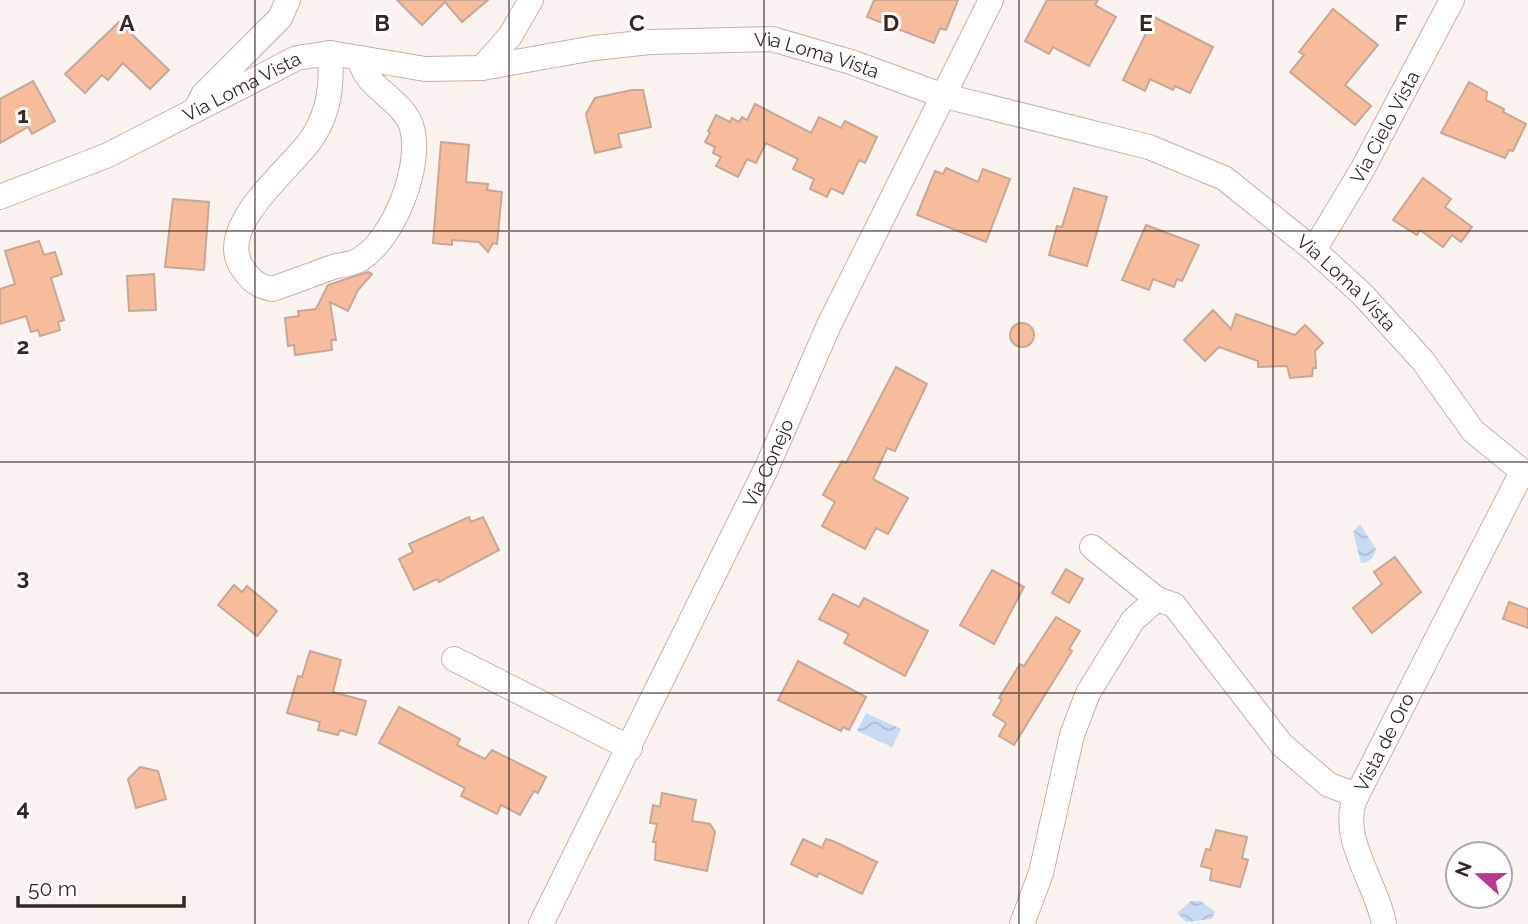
<svg xmlns="http://www.w3.org/2000/svg" width="1528" height="924" font-family="Raleway,sans-serif">
<style>
.water{fill:url(#water-waves)}
.building{fill:#f7bc9c;stroke:#c7a796;stroke-width:2}
.lines{fill:none;stroke-linecap:round;stroke-linejoin:round}
.minor-casing{stroke:#cfae9d;stroke-width:26}
.minor{stroke:#fff;stroke-width:24}
.grid{fill:none;stroke:#352821;stroke-width:2;stroke-opacity:0.55}
.labels{text-anchor:middle;stroke-width:6;stroke-linejoin:round;paint-order:stroke}
.street-label{font-size:19px;fill:#352821;stroke:#fff}
.grid-label{font-size:23px;text-anchor:middle;font-weight:bold;fill:#352821;stroke:#fff;stroke-width:6;stroke-linejoin:round;paint-order:stroke}
</style>
<defs>
<pattern id="water-waves" width="16" height="10" patternUnits="userSpaceOnUse" patternTransform="scale(1.75)"><rect width="16" height="10" fill="#c8dbf4"/><path d="M0 5q4-4 8 0t8 0" fill="none" stroke="#acbcd1"/></pattern>
</defs>
<rect width="100%" height="100%" fill="#faf2ef"/>
<g class="water">
<path d="M1360,524L1376,549C1374,557 1370,563 1361,563L1353,532Z"/>
<path d="M866,713L901,729L892,747L857,731Z"/>
<path d="M1191,901H1201L1215,912L1212,919L1186,922L1177,913Z"/>
</g>
<g class="building">
<path d="M397,0H488L462,22L445,2L422,25Z"/>
<path d="M874,0H958L946,30L940,28L934,43L867,17Z"/>
<path d="M1047,0H1098L1095,5L1116,17L1089,66L1053,47L1049,54L1025,41Z"/>
<path d="M1333,9L1378,45L1345,85L1371,106L1355,125L1290,72L1304,55L1299,52Z"/>
<path d="M1154,17L1213,47L1190,93L1175,86L1173,90L1150,79L1145,91L1123,80Z"/>
<path d="M119,22L169,70L150,89L123,63L108,80L102,75L85,93L65,74Z"/>
<path d="M33,81L55,121L32,134L28,127L0,143V99Z"/>
<path d="M1469,82L1487,92L1486,100L1504,109L1503,112L1526,124L1513,151L1509,150L1505,158L1441,133Z"/>
<path d="M632,90H643L651,127L618,134L621,147L595,153L586,114L595,98Z"/>
<path d="M755,104L811,133L819,117L841,128L845,121L877,137L865,163L859,160L843,194L831,188L827,197L810,189L814,179L793,169L798,159L766,143L756,163L747,159L738,177L716,166L721,157L713,153L715,147L705,142L710,133L708,131L716,115L730,122L732,118L739,122L742,117L747,120Z"/>
<path d="M441,142L469,145L466,182L488,184L487,190L502,192L497,244L493,243L488,252L479,242L452,240V245L433,243Z"/>
<path d="M946,168L978,182L983,169L1010,179L986,242L917,215L935,171L943,174Z"/>
<path d="M1423,178L1451,199L1445,207L1472,227L1461,242L1452,235L1443,247L1420,230L1417,235L1393,220Z"/>
<path d="M1074,188L1107,197L1087,266L1049,255L1057,226L1062,227Z"/>
<path d="M173,199L209,202L204,270L165,267Z"/>
<path d="M1146,225L1199,245L1182,281L1177,279L1174,287L1153,279L1149,290L1122,280Z"/>
<path d="M39,241L44,255L55,252L62,274L51,278L64,320L58,322L60,330L40,336L38,330L31,332L26,316L0,324V289L15,284L5,251Z"/>
<path d="M368,272L372,274L358,290L348,311L330,302L336,340H331L332,350L295,355L294,345L288,346L285,318L299,316L298,311L316,309L328,285Z"/>
<path d="M154,274L156,310L129,311L127,276Z"/>
<path d="M1213,310L1231,329L1236,314L1295,335L1305,325L1323,343L1315,351L1316,368H1313L1312,376L1290,378L1287,366L1258,367V361L1219,347L1205,361L1184,340Z"/>
<circle cx="1022" cy="335" r="12"/>
<path d="M896,367L927,384L895,451L887,448L873,479L908,498L888,534L876,528L865,549L822,526L835,502L823,495L842,461L846,463Z"/>
<path d="M469,517L471,522L483,517L499,550L439,582L437,579L414,590L399,559L413,552L409,544Z"/>
<path d="M1395,557L1421,592L1372,633L1353,608L1382,584L1374,572Z"/>
<path d="M1066,569L1083,579L1069,603L1052,593Z"/>
<path d="M992,570L1024,587L994,644L960,625Z"/>
<path d="M234,585L242,592L247,586L277,611L257,636L218,605Z"/>
<path d="M833,594L859,607L864,598L928,631L905,676L844,643L849,634L819,619Z"/>
<path d="M1509,602L1528,609V628L1503,619Z"/>
<path d="M1056,617L1080,631L1069,649L1072,651L1014,745L999,736L1006,723L993,715L1002,700L999,698L1020,664L1024,666Z"/>
<path d="M310,651L341,660L333,692L366,701L356,735L340,730L338,735L318,730L320,722L287,713L298,676L302,677Z"/>
<path d="M798,661L866,697L849,730L843,727L841,731L778,700Z"/>
<path d="M399,707L460,739L457,745L485,759L492,750L546,777L538,793L534,791L520,815L501,805L497,814L461,796L465,788L379,743Z"/>
<path d="M140,767L158,771L166,799L136,808L128,779Z"/>
<path d="M662,793L696,800L692,821L710,824L715,832L707,871L655,860L656,842H653L657,824L650,823L653,805L660,807Z"/>
<path d="M1216,830L1247,837L1242,858L1248,860L1240,887L1210,880L1212,869L1201,866L1206,849L1210,850Z"/>
<path d="M803,839L822,848L826,839L833,841L877,862L862,894L819,873L817,877L791,864Z"/>
</g>
<g class="lines">
<defs>
<g id="minor">
<path d="M330,53C332,83 330,109 314,135C295,167 212,226 243,269C252,281 257,286 272,289C293,282 313,274 333,267C341,265 352,264 359,260C394,240 424,163 411,125C401,98 363,87 360,58"/>
<path d="M482,68L510,36L531,0"/>
<path d="M198,105L203,95L280,18L288,0"/>
<path id="s1" d="M0,197L108,155L297,58L330,53L425,69L482,68L594,48L650,42L772,39L851,62L941,95L1149,147L1224,178L1314,250L1362,294L1423,361L1473,431L1528,476"/>
<path id="s2" d="M1314,250L1362,170L1452,0"/>
<path d="M1092,547L1157,599"/>
<path d="M454,659L630,748"/>
<path d="M1357,795C1336,835 1378,885 1384,924"/>
<path id="s3" d="M541,924L767,467L829,325L991,0"/>
<path id="s4" d="M1022,924L1041,873L1072,735L1088,693L1133,620L1157,599L1174,605L1282,745L1329,785L1357,795L1522,472"/>
</g>
</defs>
<use href="#minor" class="minor-casing"/>
<use href="#minor" class="minor"/>
</g>
<path class="grid" d="M255,0V924M509,0V924M764,0V924M1019,0V924M1273,0V924M0,231H1528M0,462H1528M0,693H1528"/>
<g class="labels">
<g class="street-label">
<text dy="7" stroke="none"><textPath href="#s1" startOffset="854">Via Loma Vista</textPath></text>
<text dy="7" stroke="none"><textPath href="#s1" startOffset="266">Via Loma Vista</textPath></text>
<text dy="7" stroke="none"><textPath href="#s2" startOffset="142">Via Cielo Vista</textPath></text>
<text dy="7" stroke="none"><textPath href="#s1" startOffset="1442">Via Loma Vista</textPath></text>
<text dy="7" stroke="none"><textPath href="#s3" startOffset="514">Via Conejo</textPath></text>
<text dy="7" stroke="none"><textPath href="#s4" startOffset="704">Vista de Oro</textPath></text>
</g>
</g>
<g class="grid-label">
<text x="127" y="31">A</text>
<text x="382" y="31">B</text>
<text x="637" y="31">C</text>
<text x="891" y="31">D</text>
<text x="1146" y="31">E</text>
<text x="1401" y="31">F</text>
<text x="23" y="123">1</text>
<text x="23" y="354">2</text>
<text x="23" y="585">3</text>
<text x="23" y="816">4</text>
</g>
<g transform="translate(1479 875) rotate(291)"><circle r="33" fill="#ffffff" stroke="#aea9a6" stroke-width="2"/>
<path d="M0-5L12 26L0 18L-12 26Z" fill="#b33c92"/>
<text y="-10" font-size="19" font-weight="bold" text-anchor="middle" fill="#352821">N</text>
</g>
<path d="M18 896v10h166v-10" fill="none" stroke="#352821" stroke-width="3.5"/>
<text x="28" y="896" font-size="21" fill="#352821" stroke="#ffffff" stroke-width="5" paint-order="stroke">50 m</text>
</svg>
